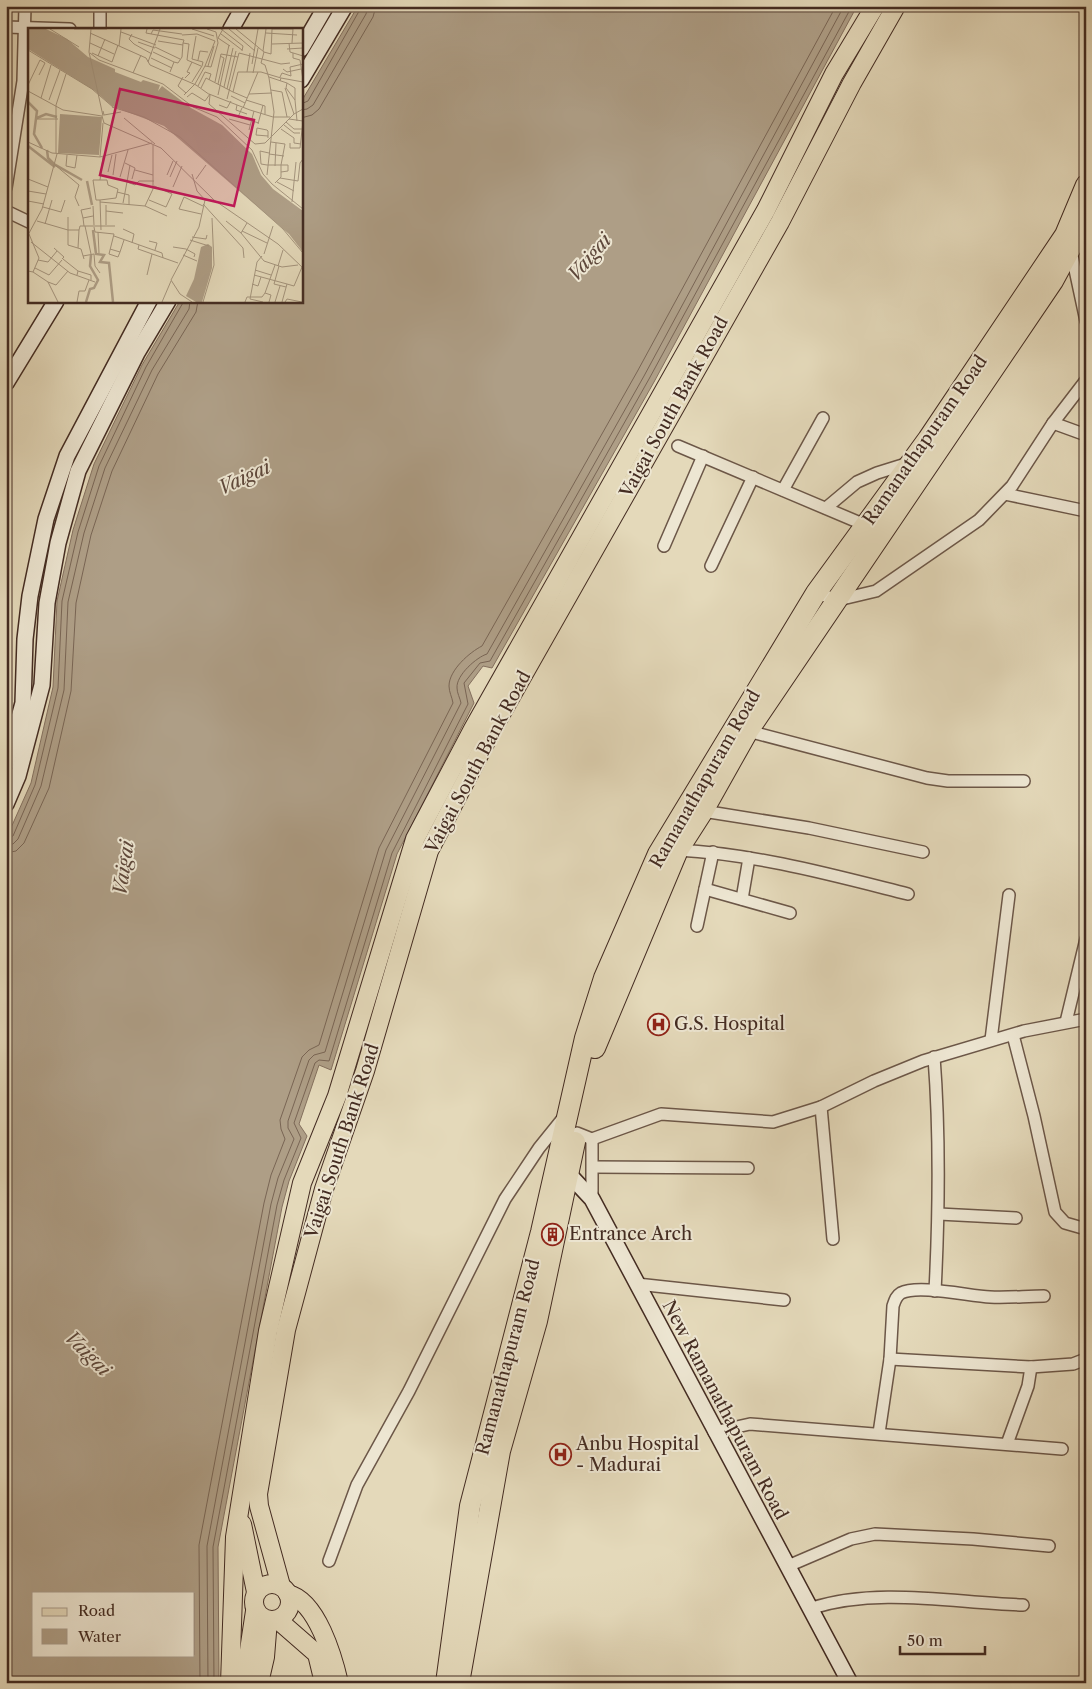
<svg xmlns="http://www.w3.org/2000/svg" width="1092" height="1689" font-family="'Libre Caslon Text',serif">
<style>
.water{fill:#ae9e86;stroke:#84705e;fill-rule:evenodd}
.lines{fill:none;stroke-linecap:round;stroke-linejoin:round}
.shore{stroke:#796554;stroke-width:1}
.street-casing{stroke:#6c5748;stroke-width:14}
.secondary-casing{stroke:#442c22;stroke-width:18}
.primary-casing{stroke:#442c22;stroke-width:20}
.highway-casing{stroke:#442c22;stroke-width:22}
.street{stroke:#ede6d2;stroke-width:11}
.secondary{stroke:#ede6d2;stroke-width:15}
.primary{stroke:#e4d9ba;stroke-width:18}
.highway{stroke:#e4d9ba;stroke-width:20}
.labels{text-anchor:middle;stroke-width:4;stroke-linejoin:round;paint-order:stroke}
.street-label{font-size:18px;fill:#442c22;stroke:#ede6d2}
.poi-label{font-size:18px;fill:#442c22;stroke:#ede6d2;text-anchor:start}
.water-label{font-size:19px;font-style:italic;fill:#5e483b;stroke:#ede6d2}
.inset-river{fill:none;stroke:#ae9e86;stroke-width:2.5}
.inset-road{fill:none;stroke:#a4947d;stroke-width:1}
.view{fill:#c2185b;fill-opacity:0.15;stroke:#c2185b;stroke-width:2.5}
.inset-edge{fill:none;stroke:#442c22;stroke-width:2.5}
</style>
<rect width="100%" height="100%" fill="#e4d9ba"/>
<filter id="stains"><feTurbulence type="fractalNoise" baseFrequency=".004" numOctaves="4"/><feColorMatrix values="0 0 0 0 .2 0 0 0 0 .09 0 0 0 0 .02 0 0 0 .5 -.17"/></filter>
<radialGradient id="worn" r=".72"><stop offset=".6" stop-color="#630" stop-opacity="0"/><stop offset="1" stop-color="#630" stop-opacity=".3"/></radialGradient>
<path class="water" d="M358,6H857L654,382L492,668L483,666L468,686L474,703L397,854L331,1070L319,1065L299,1124L307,1136L289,1181L282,1207L218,1547L219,1683H6V839L31,783L53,687L57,601L73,530L94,464L142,365L180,301H301V102ZM34,1593H194V1655H34Z"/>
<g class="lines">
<g class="shore">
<path d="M301,104L308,101L362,6"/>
<path d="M301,110L307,109L313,105L366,14L368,6"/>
<path d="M301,118L312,115L319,109L373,17L376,6"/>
<path d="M6,839L13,836L35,785L58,688L62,601L78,532L99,466L146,367L184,301"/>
<path d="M6,845L13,844L18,839L41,786L64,690L68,602L84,533L105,468L152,370L189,309L190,301"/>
<path d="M6,853L16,851L24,843L49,788L71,691L76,603L91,535L112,471L158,374L196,312L198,301"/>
<path d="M200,1683L199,1545L264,1203L271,1175L285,1139L281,1129L280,1120L302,1057L309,1050L319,1045L379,848L453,703C452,697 449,692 449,686C449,670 470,652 482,646L637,372L836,6"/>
<path d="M208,1683L207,1546L271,1204L278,1178L294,1139L288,1128V1121L309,1060L314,1055L325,1052L386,850L461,703C460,698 457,693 457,688C456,675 477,657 487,654L644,376L844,6"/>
<path d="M214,1683L213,1547L277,1205L284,1180L301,1138L294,1123L315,1063L319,1060L329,1061L392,853L468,704L464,683L480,663L490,661L649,379L852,6"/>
</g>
<defs>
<g id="street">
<path d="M6,27L70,29"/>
<path d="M100,29V6"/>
<path d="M6,188L23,81L25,6"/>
<path d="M6,211L29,222"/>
<path d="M1071,251L1086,321"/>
<path d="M1053,423L1086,435"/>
<path d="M678,446L865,525"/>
<path d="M783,490L823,418"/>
<path d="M1005,494L1086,511"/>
<path d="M826,508L857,482L877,473L909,463"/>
<path d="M664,546L703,456"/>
<path d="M711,566L753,477"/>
<path d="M816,593L838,600L876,591L979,520L1012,486L1053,423L1086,380"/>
<path d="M748,731L927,778L948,781H1024"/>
<path d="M703,811L809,828L923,852"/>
<path d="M678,850C756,854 832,875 908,894"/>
<path d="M705,889L790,913"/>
<path d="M742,899L749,858"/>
<path d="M697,926L713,852"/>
<path d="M1066,1022L1086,939"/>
<path d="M1013,1035L1034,1116L1055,1212L1065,1223L1086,1229"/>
<path d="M991,1040L1009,895"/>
<path d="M934,1057C940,1135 939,1213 935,1291"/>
<path d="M821,1107L833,1239"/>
<path d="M577,1133L592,1139L661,1114L773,1122L821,1107L874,1081L923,1061L1024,1031L1086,1019"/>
<path d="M593,1167L748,1168"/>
<path d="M592,1199V1139"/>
<path d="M939,1214L1016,1218"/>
<path d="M637,1284L784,1300"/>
<path d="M890,1359L1031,1367L1073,1364L1086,1359"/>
<path d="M714,1432L750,1424L1062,1449"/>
<path d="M879,1433L890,1359L893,1306C895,1300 896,1296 901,1293C918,1284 969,1296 990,1297C1008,1298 1026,1296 1044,1296"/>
<path d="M1007,1444L1028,1386L1031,1367"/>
<path d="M329,1561L357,1485L409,1391L505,1199L539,1148L564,1117"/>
<path d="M788,1566L851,1539L875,1534L973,1539L1049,1546"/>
<path d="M812,1608C879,1587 954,1603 1023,1605"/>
</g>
<g id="secondary">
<path d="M231,29L244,6"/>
<path d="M301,49L326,6"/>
<path d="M301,80L345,6"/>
<path d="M6,383L56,301"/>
<path d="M6,765L23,703L25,639L30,596L46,519L67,456L149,301"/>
<path d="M6,804L18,776L42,685L47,603L58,543L78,471L137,353L168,301"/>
<path d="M563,1168L592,1199L850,1683"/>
</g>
<g id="primary">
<path d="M242,1524L256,1592"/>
<circle cx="272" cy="1602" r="18"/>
<path d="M281,1586L259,1506L258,1494L286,1330L324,1189L365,1071L429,851L492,730L780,222L852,83L896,6"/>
<path d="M288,1594C317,1601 333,1657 339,1683"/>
<path d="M278,1620L317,1654L324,1683"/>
<path d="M230,1683L235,1537L268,1331L302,1183L337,1096L415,839L473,729L766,210L834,74L875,6"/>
<path d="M244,1683L255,1611"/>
<path d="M259,1683L265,1657L268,1620"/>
</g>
<g id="highway">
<path d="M595,1048L678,850L703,811L748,731L1053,281L1079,233"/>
<path d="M446,1683L470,1506L541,1232L585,1038L604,978L658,854L816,593L928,439L1065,235L1086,185"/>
<path d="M459,1683L500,1451L537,1321L575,1142"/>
</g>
</defs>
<use href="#street" class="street-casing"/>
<use href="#secondary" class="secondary-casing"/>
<use href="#primary" class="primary-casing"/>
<use href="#highway" class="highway-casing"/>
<use href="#street" class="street"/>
<use href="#secondary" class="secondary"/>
<use href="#primary" class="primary"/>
<use href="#highway" class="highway"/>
</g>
<defs>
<symbol id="hospital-ring" viewBox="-11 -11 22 22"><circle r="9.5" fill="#ede6d2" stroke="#8f2418" stroke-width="1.5"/><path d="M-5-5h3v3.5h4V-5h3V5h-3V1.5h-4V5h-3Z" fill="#8f2418"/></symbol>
<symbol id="building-ring" viewBox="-11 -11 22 22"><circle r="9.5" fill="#ede6d2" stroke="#8f2418" stroke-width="1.5"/><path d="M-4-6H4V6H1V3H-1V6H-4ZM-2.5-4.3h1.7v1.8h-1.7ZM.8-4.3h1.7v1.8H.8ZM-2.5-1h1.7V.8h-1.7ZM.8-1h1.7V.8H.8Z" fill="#8f2418"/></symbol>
</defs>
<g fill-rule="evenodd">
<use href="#hospital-ring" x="646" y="1012" width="25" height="25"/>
<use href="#building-ring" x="540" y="1222" width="25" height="25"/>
<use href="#hospital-ring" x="548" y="1442" width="25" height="25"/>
</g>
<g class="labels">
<g class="street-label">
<text transform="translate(674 407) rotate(-61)" y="6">Vaigai South Bank Road</text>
<text transform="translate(925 440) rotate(-55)" y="6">Ramanathapuram Road</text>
<text transform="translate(478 762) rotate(-62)" y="6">Vaigai South Bank Road</text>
<text transform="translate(705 779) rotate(-60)" y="6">Ramanathapuram Road</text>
<text transform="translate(342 1141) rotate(-72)" y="6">Vaigai South Bank Road</text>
<text transform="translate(508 1357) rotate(-75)" y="6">Ramanathapuram Road</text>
<text transform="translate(725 1410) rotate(62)" y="6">New Ramanathapuram Road</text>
</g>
<g class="poi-label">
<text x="674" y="1030">G.S. Hospital</text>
<text x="569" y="1240">Entrance Arch</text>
<text x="576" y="1450">Anbu Hospital<tspan x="576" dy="21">- Madurai</tspan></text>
</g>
<g class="water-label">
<text transform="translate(589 257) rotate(-49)" y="7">Vaigai</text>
<text transform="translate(244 477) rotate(-25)" y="7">Vaigai</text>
<text transform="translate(123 868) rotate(-82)" y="7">Vaigai</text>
<text transform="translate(88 1353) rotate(45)" y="7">Vaigai</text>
</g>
</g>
<g transform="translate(28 28)">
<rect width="275" height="275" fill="#e4d9ba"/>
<path d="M0,1H18L39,11L60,29L87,41V44L113,54L115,52L132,57L130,63L134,58L163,80L194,97L224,126L233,147L245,161L275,183V224L261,206L136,98L84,78L67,63L0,21ZM32,86L74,89L71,127L30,125ZM180,216L184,219V240L174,274H168L158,268L166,251L173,219Z" fill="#ae9e86"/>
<path class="inset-river" d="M0,74L9,83L6,106L14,120M9,90L18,86L29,89M0,118L27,139M19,122L20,130L26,136L54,152M59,153L64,177M65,202L68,226L76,227L72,234L81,235L85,274M58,274L62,261L66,260L70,252L62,238L63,227"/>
<path class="inset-road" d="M22,1L51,19M46,1H79M63,1L61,24L75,88M119,1L118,5L156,12L155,15L161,16L159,32L173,38M164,1L186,8M193,1L215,18L214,23M195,1L190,10L202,18M201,1L227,23M208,1L236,24L233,35L237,37L241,50L246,84L239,147M244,1H262M262,1H265L264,15M93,4L128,17M62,5L118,30L122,37L168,57L182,67L181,76L227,116L237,115L266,86L275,81M238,5L269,7M104,6L101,11L106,16L124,26M123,6L125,2L154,6M193,6L214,22M154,7L169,6L187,13M168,8L164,31L175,34L174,38M130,13L155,17M110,14L127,20M62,15L86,26M261,15L262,24L275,28M244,16L275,15M91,18L93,1M127,19L152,31M259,21L275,20M0,22L64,61L86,80M235,23L238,1M125,24L146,34M236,24L243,26L244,1M62,25L71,32L135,56L165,79L189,89L224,122L235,146L244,156L275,181M64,25L84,34L90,17M265,25V30L272,32L275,52M70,28L77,11M123,30L144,40M170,32L172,23L180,24M120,34L132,1M224,36L230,1M177,38L187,13M180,38L186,18M255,41L259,44L273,41M142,44L146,34L150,35L154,29L155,15M219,44L222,25M105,45L113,27M225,45L230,20M155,49L150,58L158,65M241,49L259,55L258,60L267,72L269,93M252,49L254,45L263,48L262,39L275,36M157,50L162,45L159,44L164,34M253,50L275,54M164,54L174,38M187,54L193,26L210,29M259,55L267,60V72M167,56L177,38L183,39L190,15L188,4L179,1M190,56L196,30L192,28M0,57L12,32L17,35L11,47M170,58L177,44L183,46L181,52M196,59L205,20M173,60L178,50L205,64L210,44H233L253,50L252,53M257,60L266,86M199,61L208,23M243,62L254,64L259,89M0,63L35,82L74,88L76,95L133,120L186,172L250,216L275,240M205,64L219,70M181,66L222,82L245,89H262M221,66L244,65M156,67L167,56M190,67L201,17M203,68L217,75M159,69L164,65L177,73L182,66M13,70L23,37M199,71L211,25L253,36L262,35M21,72L32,42M218,72L237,78V86M191,77L199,80L203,73M209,77L208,82L219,86M84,79L116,89L152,109L255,201L275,225M214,80L210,89L231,95M215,80L230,44M75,83L76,87L93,84M96,90L127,116M9,91H30M201,91L222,97M261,91L275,93L272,120H262V115M258,94L266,101H275M230,96L235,77M256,97L266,105H272M253,101L266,110V115L273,116M221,102L226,83M240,110V103L239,102L229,100L228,107L240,108M0,114L24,125L72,129L124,115M243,114L257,116L253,137M28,125V77L38,46M241,126L256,128M39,127L38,138L47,140L49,127M72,129L75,95M97,135L107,140L104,151M27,137L51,157L47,169L51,178M102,137L99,154L107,157L111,153H126M239,137H253V149L247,155M239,137L233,136L232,123L241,125M253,137H260V143L253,144M247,138L248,115M107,142L125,147M80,144L84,127M164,146L169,163L177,172H186M85,147L88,126M139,147L145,133M92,149L100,122M142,149L149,133M252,150L270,153L272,135L275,131M0,151L20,159M168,151L178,137M249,154L266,163M145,159L154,138M0,163L18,166M89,164L101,167V177M72,172L88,170L90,161L80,157L79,152H72M121,172L138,179L144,166L126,158M0,173L16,176M72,174L117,178L125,161V117M264,174L268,134M95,175L99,154M175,176L215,220L216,230M65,178L66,197M117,178L139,188M15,179L33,184L37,172M78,183L95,185M173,186L151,181L156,169L175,178M40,189V217L53,221L56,231M55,190L53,182L63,180M9,193L40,202H51L52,198H87M198,193L213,205M219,195L213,205L236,233L254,239L270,237M17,196L24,172M78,197V177M56,198L55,190L65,188M57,198L63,226M66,199L67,204L86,206L81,226L90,229L92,224M95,201L106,206L104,215M73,202L72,172H68L65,152H72L75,129M214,203L239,215M70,204L71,225M0,207L14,181L29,126M86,208L134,225L135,230M164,209L178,211L179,207M162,212L181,218M121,213L129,215L127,222M3,214L42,245L67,254M111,217L110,221L150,235M145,219L158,221L167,226L166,229M26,220L36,229L34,231M50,220L51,202M82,221L92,224L96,212M236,226L245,198M155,227L169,233M55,228L66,226L67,238L72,245M234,228L229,234L222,271L235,274M35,231L50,243L49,247M10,232L20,234L29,223M250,238L255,222M251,238L246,256L258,259M7,240L21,247L34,232M227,242L243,247M0,243L5,244L11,230L1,206M50,243L63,247V252M5,244L20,254L30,274M119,247L124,226M226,247L259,256L254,274M20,254L28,257L40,243M224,256L230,258L233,249M259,256L266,258L274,239M49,274L51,263H57L61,252M134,274L143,253M164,274L152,266L143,252L171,199L177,172M175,274L186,237L184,190M217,274L219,269H234L237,265M241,274L243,267L237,265L247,237M247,274L252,258M257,274L259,271L274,274"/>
<path class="view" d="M92,61L226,92L206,178L72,147Z"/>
<rect width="275" height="275" class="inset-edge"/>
</g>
<rect width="1092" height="1689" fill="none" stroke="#e4d9ba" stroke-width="25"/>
<rect x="8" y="8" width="1077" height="1674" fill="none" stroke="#442c22" stroke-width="2.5"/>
<rect x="12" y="12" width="1067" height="1664" fill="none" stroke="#442c22"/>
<rect x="32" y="1592" width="162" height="65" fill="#ede6d2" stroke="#a99c8c"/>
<rect x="42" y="1608" width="25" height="8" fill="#e4d9ba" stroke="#a99c8c"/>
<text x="78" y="1616" font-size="15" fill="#442c22">Road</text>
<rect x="42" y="1629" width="25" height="15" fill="#ae9e86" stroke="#a99c8c"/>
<text x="78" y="1642" font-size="15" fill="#442c22">Water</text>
<path d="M900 1646v8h85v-8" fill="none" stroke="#442c22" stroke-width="2.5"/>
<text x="907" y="1646" font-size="15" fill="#442c22" stroke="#ede6d2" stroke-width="4" paint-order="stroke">50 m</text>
<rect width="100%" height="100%" filter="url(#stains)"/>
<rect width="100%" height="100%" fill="url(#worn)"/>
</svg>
